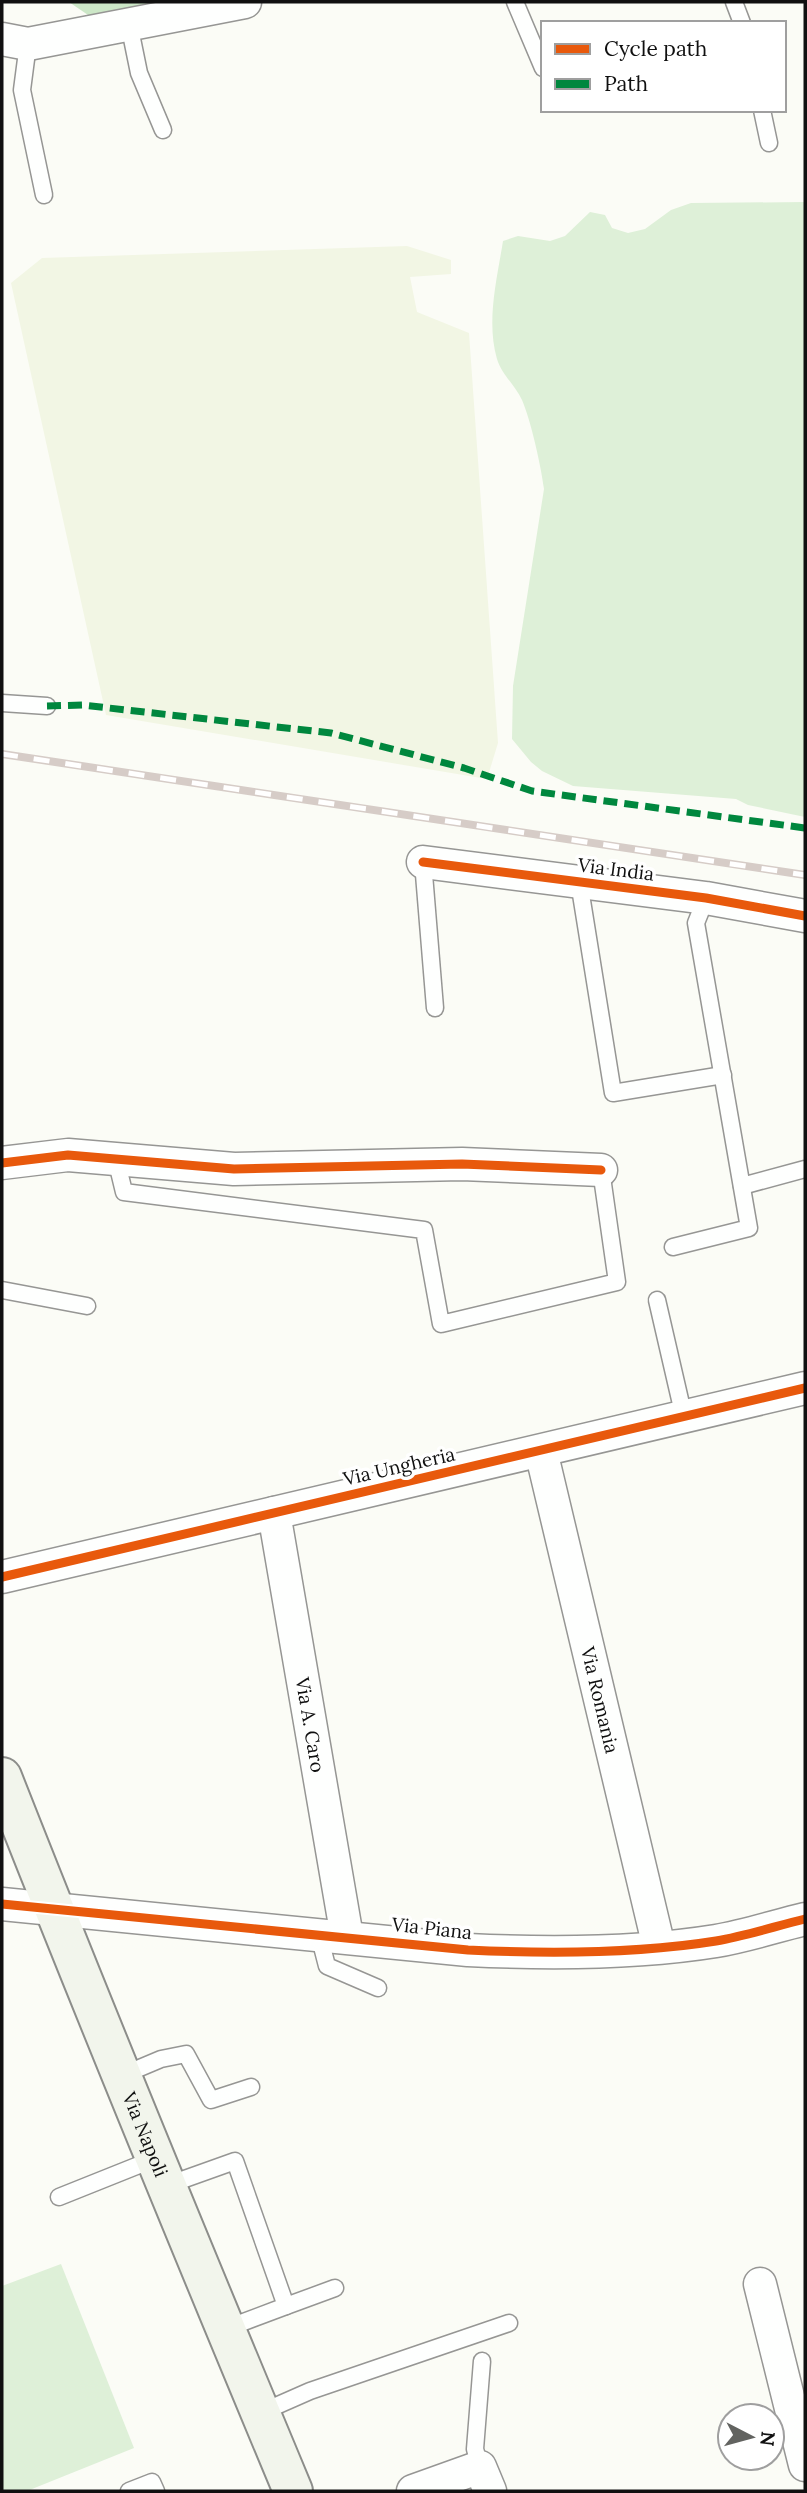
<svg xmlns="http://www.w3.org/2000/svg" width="807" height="2493" font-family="Lora,serif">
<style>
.farmland{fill:#f2f6e4}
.green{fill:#def0d8}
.forest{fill:#cce7c7}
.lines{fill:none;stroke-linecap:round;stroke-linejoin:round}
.service-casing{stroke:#969694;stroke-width:19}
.minor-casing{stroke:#969694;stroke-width:35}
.secondary-casing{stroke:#8c8d8a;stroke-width:42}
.service{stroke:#fefffe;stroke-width:16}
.minor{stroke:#fefffe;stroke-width:32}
.secondary{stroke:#f2f5ec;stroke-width:38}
.rail-casing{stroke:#d6ccc7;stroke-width:8}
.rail{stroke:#fff;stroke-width:5;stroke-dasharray:16;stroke-linecap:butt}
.quiet{stroke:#00873e;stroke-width:7;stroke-dasharray:14 7;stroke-linecap:butt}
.cycleway-casing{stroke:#fff;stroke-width:13}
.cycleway{stroke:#e8590c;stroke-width:9}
.labels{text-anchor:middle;stroke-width:7;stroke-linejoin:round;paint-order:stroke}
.street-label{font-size:19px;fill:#101010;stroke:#fff}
</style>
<rect width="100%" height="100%" fill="#fbfcf6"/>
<path class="farmland" d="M407,246L451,260V274L410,277L417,312L469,333L498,743L487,779L106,715L11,283L42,258Z"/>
<g class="green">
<path d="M805,202V817L748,805L736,799L573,786L542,771L531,762L512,739L513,686L544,489C541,466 531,421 522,400C515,385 502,375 497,359C486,321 497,279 503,241L518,236L550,241L565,236L590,212L605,215L612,228L628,233L645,229L671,210L691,203Z"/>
<path d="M61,2264L134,2448L27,2491H2V2286Z"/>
</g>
<path class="forest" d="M69,2H174L91,17Z"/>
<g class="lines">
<defs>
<g id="service">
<path d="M515,2L543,68"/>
<path d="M734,2L742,23"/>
<path d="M129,24L139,73L163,130"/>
<path d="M28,44L22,90L44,195"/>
<path d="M762,110L769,143"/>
<path d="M2,703L47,706"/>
<path d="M423,862L435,1008"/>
<path d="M579,882L613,1093L723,1075"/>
<path d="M116,1159L124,1192L424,1230L441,1324L617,1282L601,1170"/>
<path d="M742,1186L805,1169"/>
<path d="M673,1247L749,1228L696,923L706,898"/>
<path d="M2,1290L87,1306"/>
<path d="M657,1300L684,1417"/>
<path d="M319,1935L327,1966L378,1988"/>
<path d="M123,2075L161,2059L186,2054L211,2100L251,2087"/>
<path d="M165,2186L235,2161L286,2306L335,2288"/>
<path d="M59,2197L154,2159"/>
<path d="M225,2329L286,2306"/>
<path d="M260,2413L310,2391L509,2323"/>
<path d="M480,2467L475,2449L482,2361"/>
<path d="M129,2491L152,2482L156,2491"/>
</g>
<g id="minor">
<path d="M2,39L28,44L245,2"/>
<path d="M423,862L706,898L805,916"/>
<path d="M2,1163L68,1155L234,1169L462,1164L601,1170"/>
<path id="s1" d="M541,1451L659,1947"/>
<path id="s2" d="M274,1513L347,1937"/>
<path d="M2,1577L805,1388"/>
<path d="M2,1904L468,1950C550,1954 635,1954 716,1941C746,1936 776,1926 805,1919"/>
<path d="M760,2284L805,2465"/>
<path d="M413,2491L480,2467L490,2491"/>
</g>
<g id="secondary">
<path id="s3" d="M2,1777C96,2016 194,2254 293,2491"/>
</g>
</defs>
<use href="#service" class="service-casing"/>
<use href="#minor" class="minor-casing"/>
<use href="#secondary" class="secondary-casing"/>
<use href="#service" class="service"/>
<use href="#minor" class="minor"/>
<use href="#secondary" class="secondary"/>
<defs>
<path id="rail" d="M2,754L805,875"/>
</defs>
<use href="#rail" class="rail-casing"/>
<use href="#rail" class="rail"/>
<path class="quiet" d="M47,706L82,705L331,733L464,768L532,791L805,828"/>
<defs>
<g id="cycleway">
<path d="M423,862L706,898L805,916"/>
<path d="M2,1163L68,1155L234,1169L462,1164L601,1170"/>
<path d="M2,1577L805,1388"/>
<path d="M2,1904L468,1950C550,1954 635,1954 716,1941C746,1936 776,1926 805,1919"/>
</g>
</defs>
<use href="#cycleway" class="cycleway-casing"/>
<use href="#cycleway" class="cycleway"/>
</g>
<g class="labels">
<g class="street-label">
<text transform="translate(616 869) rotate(7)" y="7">Via India</text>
<text transform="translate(399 1466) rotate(-13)" y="7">Via Ungheria</text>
<text dy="7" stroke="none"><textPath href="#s1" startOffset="256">Via Romania</textPath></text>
<text dy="7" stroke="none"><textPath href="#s2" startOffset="215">Via A. Caro</textPath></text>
<text transform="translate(432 1928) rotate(6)" y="7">Via Piana</text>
<text dy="7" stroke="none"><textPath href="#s3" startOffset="385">Via Napoli</textPath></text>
</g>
</g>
<rect width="807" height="2493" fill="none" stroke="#101010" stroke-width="7"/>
<rect x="541" y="21" width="245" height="91" fill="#ffffff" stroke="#9f9f9f" stroke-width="2"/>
<rect x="555" y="44" width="35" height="10" fill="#e8590c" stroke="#9f9f9f" stroke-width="2"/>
<text x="604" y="56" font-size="21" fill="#101010">Cycle path</text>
<rect x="555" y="79" width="35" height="10" fill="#00873e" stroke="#9f9f9f" stroke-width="2"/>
<text x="604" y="91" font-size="21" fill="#101010">Path</text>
<g transform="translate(751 2437) rotate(96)"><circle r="33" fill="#ffffff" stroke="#9f9f9f" stroke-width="2"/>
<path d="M0-5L12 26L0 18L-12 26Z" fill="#626360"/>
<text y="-10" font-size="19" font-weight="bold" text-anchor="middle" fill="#101010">N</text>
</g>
</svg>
